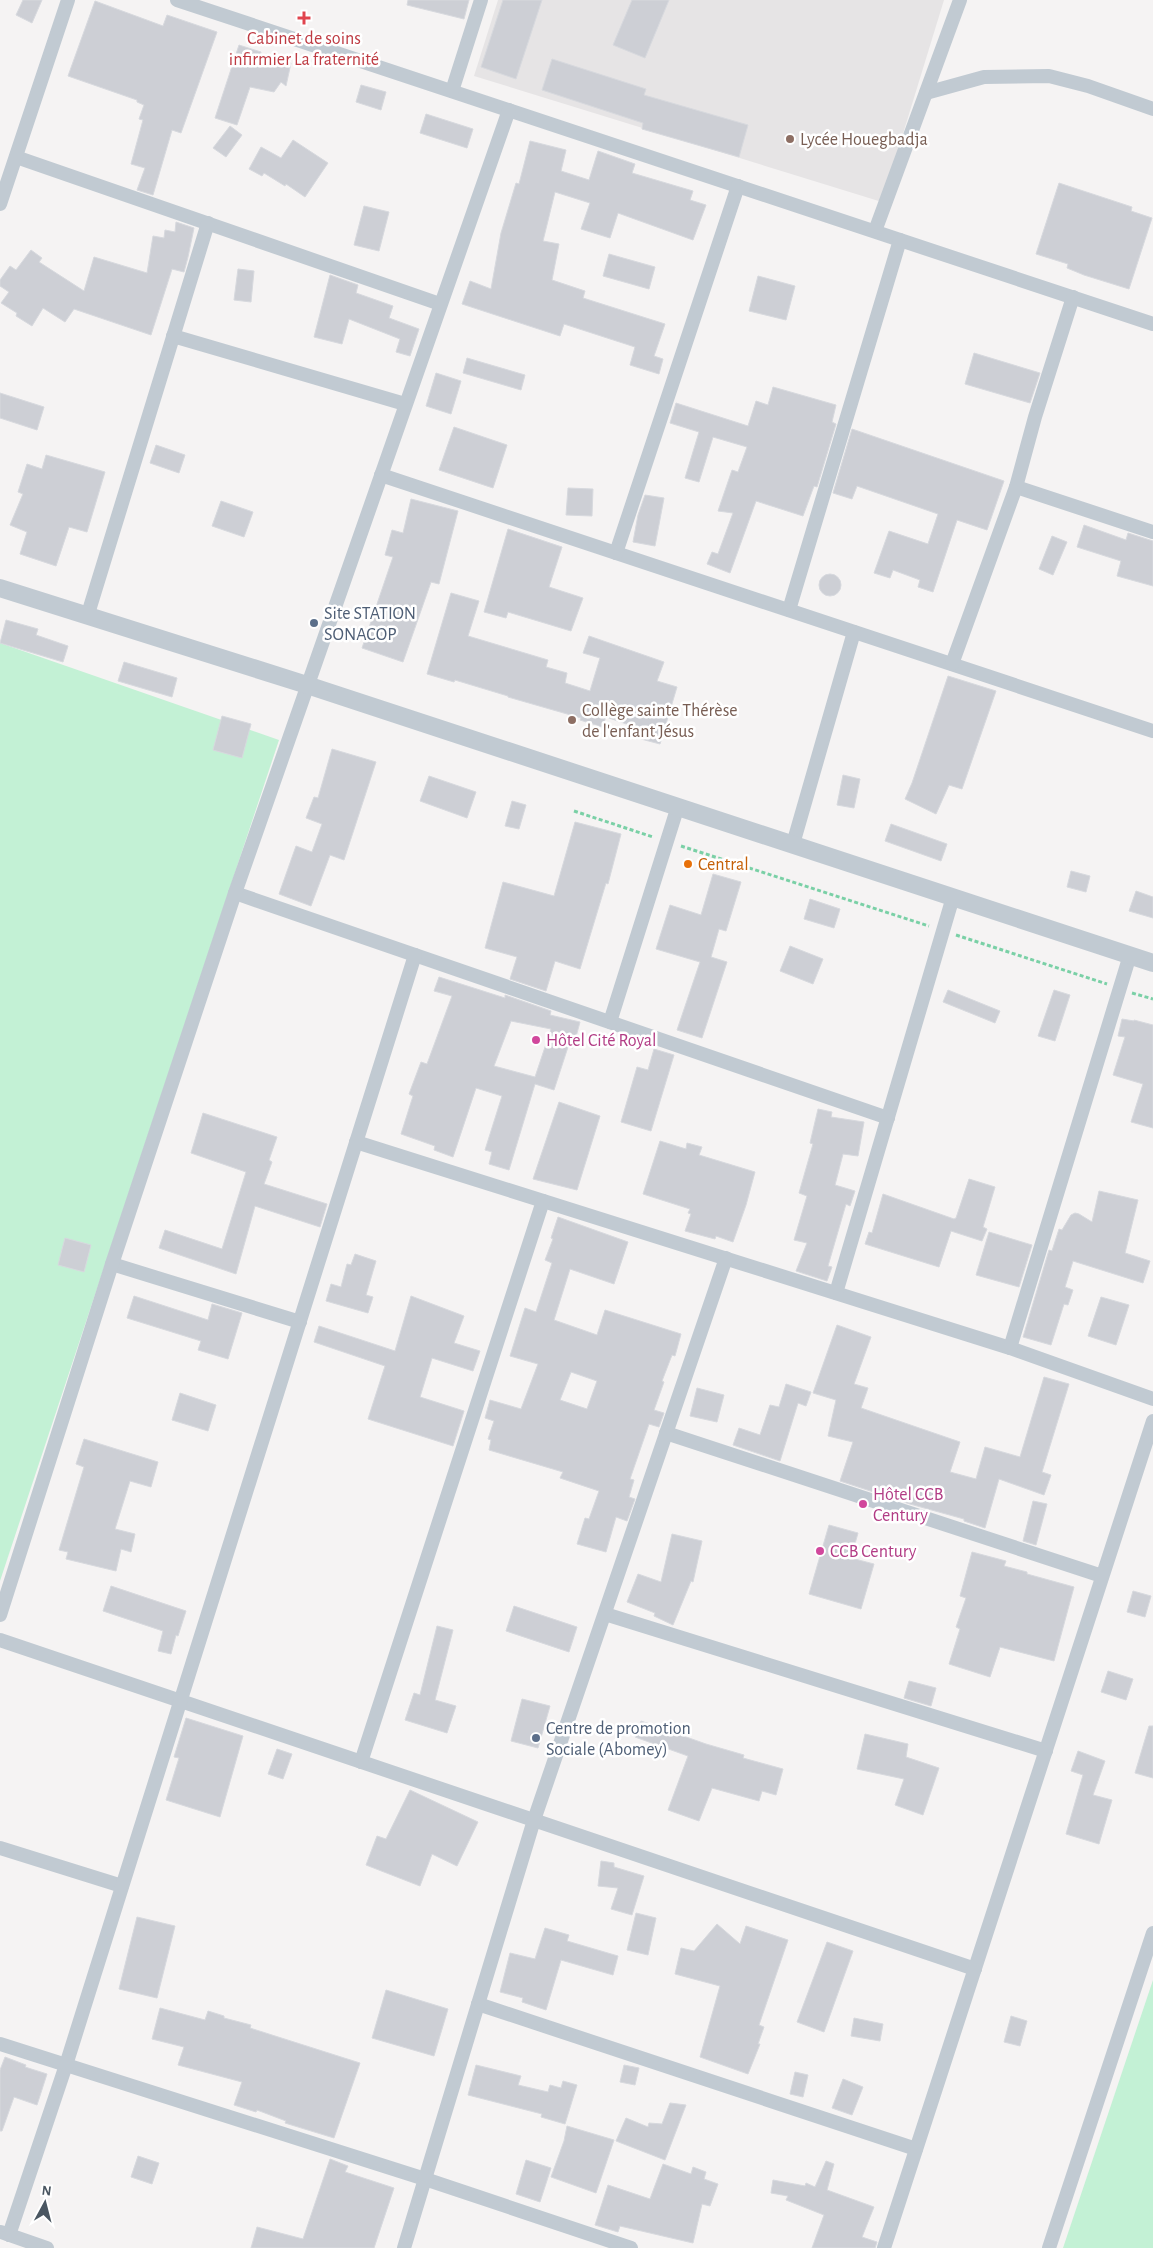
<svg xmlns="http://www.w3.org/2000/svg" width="1153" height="2248" font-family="'Alegreya Sans',sans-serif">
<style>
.education{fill:#e6e4e5}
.green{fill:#c3f1d5}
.building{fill:#cdcfd5;stroke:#d7d9de;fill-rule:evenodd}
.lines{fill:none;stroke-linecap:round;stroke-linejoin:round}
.path{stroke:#7ad0a6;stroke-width:3;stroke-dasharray:4 2.5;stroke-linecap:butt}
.minor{stroke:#c1cad2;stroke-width:14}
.tertiary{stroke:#c1cad2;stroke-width:18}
.health-dot{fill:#e0444e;stroke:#fff;stroke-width:2}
.education-dot{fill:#8d6e63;stroke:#fff;stroke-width:2}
.service-dot{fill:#5c6f8a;stroke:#fff;stroke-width:2}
.food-dot{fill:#e8710a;stroke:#fff;stroke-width:2}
.hotel-dot{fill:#d1479c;stroke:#fff;stroke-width:2}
.labels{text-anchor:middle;stroke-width:5;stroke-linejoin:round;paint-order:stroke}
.health-label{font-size:18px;fill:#be3a42;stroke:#fff}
.education-label{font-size:18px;fill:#785e54;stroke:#fff;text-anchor:start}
.service-label{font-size:18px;fill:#4e5e75;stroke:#fff;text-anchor:start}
.food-label{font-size:18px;fill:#c56008;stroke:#fff;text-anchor:start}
.hotel-label{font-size:18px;fill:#b23c85;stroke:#fff;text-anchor:start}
</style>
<rect width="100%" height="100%" fill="#f5f3f3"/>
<path class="education" d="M498,0H944L882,202L474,76Z"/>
<g class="green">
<path d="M0,643L279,740L0,1581Z"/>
<path d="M1153,1980V2248H1063Z"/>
</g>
<g class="building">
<path d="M23,0H42L32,23L16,15Z"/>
<path d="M408,0H469L464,19L407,5Z"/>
<path d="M503,0H542L516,79L481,67Z"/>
<path d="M632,0H669L645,58L613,45Z"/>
<path d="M95,1L163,26L167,15L217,32L181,133L172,130L153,195L137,190L145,168L131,164L143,120L139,119L144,105L137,102V100L68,76Z"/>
<path d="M239,45L261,52L260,56L291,63L286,86L281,82L274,92L250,87L237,125L215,118Z"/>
<path d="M552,59L646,89L644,95L748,125L739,157L642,129L643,123L542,90Z"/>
<path d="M361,85L386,92L381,110L356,102Z"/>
<path d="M426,114L473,129L467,148L420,133Z"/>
<path d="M230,126L242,135L226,157L213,148Z"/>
<path d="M293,140L328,163L305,197L286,184L285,186L264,173L262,176L249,169L261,147L281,158Z"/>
<path d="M530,141L566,150L561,171L589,180L598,151L635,164L632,173L693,191L690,200L706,205L693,240L618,213L610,238L581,229L590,203L555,192L543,241L559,244L552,280L585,291L583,298L665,324L654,356L663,359L659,374L630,365L635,347L564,324L560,336L462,304L470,281L491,289L501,233L516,183L519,184Z"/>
<path d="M1059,183L1132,207L1131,211L1152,218L1129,289L1084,275L1067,268L1068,264L1036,254Z"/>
<path d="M364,206L389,212L379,251L354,245Z"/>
<path d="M176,222L194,228L188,257L184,272L172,269L151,335L74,309L65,322L43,308L32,326L16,316L17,313L1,303L9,292L0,286V280L10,266L16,270L31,250L42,258L39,262L84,291L94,257L147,273L153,236L164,238L165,230L175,232Z"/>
<path d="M609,254L655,267L649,289L603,276Z"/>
<path d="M238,269L254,271L251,302L234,300Z"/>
<path d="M330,275L358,285L356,293L393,306L389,318L419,329L410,356L396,352L400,339L349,319L342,344L314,337Z"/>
<path d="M758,276L795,286L786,320L749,311Z"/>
<path d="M974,353L1040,373L1030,403L965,384Z"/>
<path d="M467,358L525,375L521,390L463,373Z"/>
<path d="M436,373L461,381L451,414L426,406Z"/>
<path d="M773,387L836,405L832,422L836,424L817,487L814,486L803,516L756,501L730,573L707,564L712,552L718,554L733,513L718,511L732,470L738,472L747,447L713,437L699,482L685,478L699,432L670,423L676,403L748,426L756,401L768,405Z"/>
<path d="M0,393L44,407L37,430L0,418Z"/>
<path d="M454,427L507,445L493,488L439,470Z"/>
<path d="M852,429L1004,481L987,530L957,520L933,592L918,587L920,580L893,570L890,578L874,573L889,531L928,544L938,514L857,486L852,499L833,493Z"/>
<path d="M156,445L185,455L179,473L150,463Z"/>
<path d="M46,455L105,472L87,532L69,527L56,566L20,554L27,532L10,525L23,494L18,492L27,464L42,469Z"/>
<path d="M568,488L593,489L592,516L566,515Z"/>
<path d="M645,495L664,498L655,546L633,542L638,515Z"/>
<path d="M411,499L458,511L439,584L431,582L403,662L362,648L393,557L385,555L392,530L403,533Z"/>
<path d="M221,501L253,512L244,537L212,526Z"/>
<path d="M1084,525L1126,540L1128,533L1153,541V586L1117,576L1121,561L1077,547Z"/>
<path d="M508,529L562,547L549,587L583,598L571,631L508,612L506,618L484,612Z"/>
<path d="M1052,536L1067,542L1053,575L1039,569Z"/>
<circle cx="830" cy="585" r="11"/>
<path d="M451,593L479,601L468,636L548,660L546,667L567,673L565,683L590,691L600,658L583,653L589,636L664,662L657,681L677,687L660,744L641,739L644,730L606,717L602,727L580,720L581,718L508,697V696L455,680L454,682L427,674Z"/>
<path d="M6,620L38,629L36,635L68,646L63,662L0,643Z"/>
<path d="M124,662L177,678L172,697L118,681Z"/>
<path d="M948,676L996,691L962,789L949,785L936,814L905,799L912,783Z"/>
<path d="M222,716L251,724L242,758L213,750Z"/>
<path d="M332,749L376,762L344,860L330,855L311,906L279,894L296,846L312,852L322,824L306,818L314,797L318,798Z"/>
<path d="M843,775L860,779L854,808L837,805Z"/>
<path d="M429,776L476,792L467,818L420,801Z"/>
<path d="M512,801L526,805L519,829L505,826Z"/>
<path d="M575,822L621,834L608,884L606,883L580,969L555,961L546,991L510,979L517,957L485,948L503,882L554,896Z"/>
<path d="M891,824L947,844L941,861L885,841Z"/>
<path d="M1071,871L1090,876L1086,892L1067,887Z"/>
<path d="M713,874L741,882L726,931L719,929L711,957L727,962L702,1038L677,1030L700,962L656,949L670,905L701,915Z"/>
<path d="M1136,891L1153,897V918L1129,911Z"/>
<path d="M810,899L840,909L834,928L804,919Z"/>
<path d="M790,946L823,959L813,984L780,971Z"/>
<path d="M439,977L505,998V995L551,1011L550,1015L580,1022L573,1048L568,1047L554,1090L535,1084L509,1170L489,1164L492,1152L485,1150L502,1096L476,1088L453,1157L434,1150L435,1146L401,1134L413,1096L409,1094L421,1062L427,1064L452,996L434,991ZM511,1021L551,1029L535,1077L494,1066Z"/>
<path d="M948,990L1000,1011L995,1023L943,1002Z"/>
<path d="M1054,990L1070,995L1055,1041L1038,1036Z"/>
<path d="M1122,1019L1134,1021V1020L1153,1025V1128L1131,1122L1143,1084L1113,1075L1125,1037L1118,1036Z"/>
<path d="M654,1049L674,1055L651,1131L621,1122L637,1067L648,1070Z"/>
<path d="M559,1102L600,1116L577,1190L533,1179Z"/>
<path d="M818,1109L832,1112L831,1117L864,1122L858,1156L843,1154L835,1185L855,1191L850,1206L846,1204L828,1266L832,1267L827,1281L796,1271L807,1243L794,1240L807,1196L799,1193L813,1144L810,1143Z"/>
<path d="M203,1113L277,1137L269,1160L272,1162L264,1184L327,1204L320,1227L255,1206L236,1274L159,1248L165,1230L222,1249L246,1172L191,1153Z"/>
<path d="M660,1141L686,1149L687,1143L702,1147L699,1155L755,1172L746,1205L733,1242L716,1236L715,1239L685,1231L691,1214L688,1213L690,1209L643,1194Z"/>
<path d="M969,1179L995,1187L983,1227L987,1229L982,1241L951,1231L939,1267L865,1244L869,1232L872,1233L883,1194L954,1219L956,1218Z"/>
<path d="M1099,1191L1138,1200L1125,1253L1150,1261L1143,1283L1073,1261L1065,1287L1073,1290L1068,1305L1064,1304L1051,1345L1023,1337L1049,1250L1052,1251L1059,1229L1062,1230L1071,1215L1075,1213L1079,1214L1092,1222Z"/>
<path d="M558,1217L628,1242L614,1284L570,1269L554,1320L597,1335L605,1310L681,1334L675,1356L672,1355L662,1381L664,1382L654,1410L664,1413L659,1427L649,1424L630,1479L634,1480L629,1497L635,1499L627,1521L616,1517L606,1552L577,1544L585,1518L589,1519L599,1491L560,1478L563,1472L489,1450L491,1440L488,1439L494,1421L485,1418L490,1400L521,1409L538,1364L510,1356L525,1308L536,1312L552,1263L545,1260L553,1239L551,1238ZM571,1372L597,1381L587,1409L560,1400Z"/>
<path d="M989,1232L1032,1245L1019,1287L976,1275Z"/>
<path d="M65,1238L91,1245L84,1272L58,1265Z"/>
<path d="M355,1254L376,1261L366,1295L373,1297L368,1313L326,1301L331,1284L341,1287L347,1264L351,1265Z"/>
<path d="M134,1296L208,1320L212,1304L242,1313L228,1359L198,1350L201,1341L127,1318Z"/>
<path d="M411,1296L464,1316L454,1343L480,1351L473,1371L432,1358L420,1397L464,1411L453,1446L368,1419L385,1366L314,1342L319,1326L395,1351Z"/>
<path d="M1101,1297L1129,1305L1116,1345L1088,1336Z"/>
<path d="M837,1325L871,1337L854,1384L868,1388L861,1408L960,1442L950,1472L976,1479L985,1447L1020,1457L1044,1377L1069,1384L1042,1472L1051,1475L1044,1495L999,1479L985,1528L964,1521V1519L910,1504L840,1481L853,1442L828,1436L836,1400L813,1393Z"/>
<path d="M786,1384L811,1392L806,1406L798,1403L780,1461L733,1445L739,1428L760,1435L770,1405L779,1407Z"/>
<path d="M697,1388L724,1395L717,1422L690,1416Z"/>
<path d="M180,1393L216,1405L208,1431L172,1420Z"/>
<path d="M84,1439L158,1462L151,1487L130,1481L115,1529L135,1534L131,1552L121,1549L116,1571L66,1559L68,1552L59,1550L84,1467L76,1464Z"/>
<path d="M1033,1501L1047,1504L1036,1545L1023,1541Z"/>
<path d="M829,1525L858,1533L851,1558L874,1564L861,1609L809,1594Z"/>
<path d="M672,1534L702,1541L693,1582L691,1581L673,1625L654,1616L655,1613L627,1602L638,1574L661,1582Z"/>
<path d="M972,1552L1006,1561L1004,1566L1027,1572V1574L1074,1587L1054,1661L1000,1647L990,1677L949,1664L960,1629L956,1627L966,1598L960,1596Z"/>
<path d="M111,1586L186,1611L178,1636L176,1635L171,1654L158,1651L163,1631L103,1611Z"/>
<path d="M1133,1591L1151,1596L1145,1617L1127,1612Z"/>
<path d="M514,1606L577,1627L569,1652L506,1631Z"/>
<path d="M437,1626L453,1630L435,1700L456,1706L447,1733L405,1720L414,1693L420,1695Z"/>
<path d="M1108,1671L1133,1679L1126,1700L1101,1692Z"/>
<path d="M909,1681L936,1688L931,1706L904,1698Z"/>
<path d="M522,1699L550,1706L538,1748L511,1741Z"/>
<path d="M186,1718L243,1736L220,1817L166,1800L179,1758L174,1757Z"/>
<path d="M641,1721L706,1744L744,1755L743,1758L783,1769L776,1795L762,1791L759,1801L712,1788L699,1821L668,1810L688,1756L635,1737Z"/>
<path d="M1149,1726H1153V1778L1135,1773Z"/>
<path d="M865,1734L908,1744L906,1757L939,1768L923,1815L895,1805L904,1779L857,1769Z"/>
<path d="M277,1749L292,1754L283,1779L268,1774Z"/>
<path d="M1078,1751L1105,1761L1093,1795L1112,1800L1099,1844L1066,1834L1083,1775L1071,1771Z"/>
<path d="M410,1790L478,1822L457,1866L432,1854L420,1886L366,1865L377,1836L386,1839Z"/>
<path d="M601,1861L614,1863V1867L644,1876L632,1915L611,1909L618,1888L598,1886Z"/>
<path d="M636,1913L656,1918L648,1955L627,1950Z"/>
<path d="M137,1917L175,1926L157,1998L119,1989Z"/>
<path d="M717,1924L740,1944L746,1926L788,1940L759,2025L764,2027L758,2044H760L748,2074L700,2057L720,1986L675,1974L681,1948L694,1951Z"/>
<path d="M545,1928L569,1935L567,1941L618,1956L613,1975L561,1960L546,2010L522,2002L523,1998L500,1992L510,1953L535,1959Z"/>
<path d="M827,1942L853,1951L824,2032L797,2022Z"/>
<path d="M386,1990L448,2009L434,2056L372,2038Z"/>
<path d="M160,2008L205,2020L208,2011L224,2016V2018L251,2025L250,2028L360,2063L334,2138L285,2123L286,2121L257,2110L256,2112L234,2105L242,2082L178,2065L184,2047L152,2039Z"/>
<path d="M1011,2016L1027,2021L1020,2046L1004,2042Z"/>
<path d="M854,2018L883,2024L880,2041L851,2036Z"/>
<path d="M5,2057L26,2065L25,2067L47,2074L37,2105L14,2097L2,2131H0V2070Z"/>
<path d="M476,2065L521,2076L518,2085L548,2092L550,2085L561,2088L563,2081L577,2085L565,2124L541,2117L542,2114L468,2095Z"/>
<path d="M624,2065L639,2068L635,2085L620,2082Z"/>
<path d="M795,2072L808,2075L803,2097L790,2094Z"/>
<path d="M843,2079L863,2087L852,2115L832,2108Z"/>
<path d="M670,2103L686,2105L665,2160L616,2141L626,2118L648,2127L649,2123L662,2124Z"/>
<path d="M567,2126L614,2140L596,2193L551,2177L564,2141Z"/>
<path d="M138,2156L159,2163L152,2184L131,2177Z"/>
<path d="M330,2159L348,2166L345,2172L394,2188L374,2248H251L257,2227L303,2239Z"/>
<path d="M526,2160L551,2168L540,2202L516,2194Z"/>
<path d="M826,2161L834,2164L827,2190L874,2207L862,2237L877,2242L875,2248H812L824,2215L786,2200L788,2196L771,2193L773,2180L805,2186L806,2183L815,2187Z"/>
<path d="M663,2164L691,2174L693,2167L706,2172L704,2179L718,2184L710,2206L702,2204L693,2243L620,2226L618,2232L595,2225L608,2185L650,2199Z"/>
</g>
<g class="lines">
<g class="path">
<path d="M574,811L653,837"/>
<path d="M681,846L929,926"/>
<path d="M956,935L1107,984"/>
<path d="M1132,993L1153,999"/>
</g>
<g class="minor">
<path d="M177,0L1153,324"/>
<path d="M452,91L481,0"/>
<path d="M926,93L984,77L1049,76L1088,86L1153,109"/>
<path d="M16,157L440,304"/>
<path d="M0,204L68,0"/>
<path d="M875,231L960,0"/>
<path d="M173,336L405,404"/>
<path d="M381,475L1153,731"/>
<path d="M1016,487L1153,532"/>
<path d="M616,553L738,186"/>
<path d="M789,610L900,240"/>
<path d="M87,617L208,223"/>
<path d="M952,664L1016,487L1035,417L1073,297"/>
<path d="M793,844L854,632"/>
<path d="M235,893L888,1118"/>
<path d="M610,1022L678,806"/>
<path d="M356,1142L1010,1348L1153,1399"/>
<path d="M112,1264L300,1322"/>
<path d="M836,1293L953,897"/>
<path d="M1010,1348L1130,955"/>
<path d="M666,1433L1102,1576"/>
<path d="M605,1614L1046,1751"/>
<path d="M0,1615L112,1264L235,893L509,110"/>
<path d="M0,1640L975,1969"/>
<path d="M361,1762L543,1201"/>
<path d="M0,1848L122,1886"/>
<path d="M478,2004L916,2149"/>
<path d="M0,2044L425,2179L631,2248"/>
<path d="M1,2232L47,2248"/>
<path d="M9,2235L66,2065L415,955"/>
<path d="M404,2248L534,1820L726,1258"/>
<path d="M884,2248L1153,1421"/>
<path d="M1049,2248L1153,1933"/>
</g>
<path class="tertiary" d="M0,588L307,685L1153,963"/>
</g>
<path class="health-dot" d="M301.5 10.5h5v5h5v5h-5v5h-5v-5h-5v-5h5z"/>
<g class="education-dot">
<circle cx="790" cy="139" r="5"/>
<circle cx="572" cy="720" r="5"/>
</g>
<g class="service-dot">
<circle cx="314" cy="623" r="5"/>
<circle cx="536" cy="1738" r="5"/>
</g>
<circle class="food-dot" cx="688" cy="864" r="5"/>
<g class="hotel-dot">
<circle cx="536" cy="1040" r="5"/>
<circle cx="863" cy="1504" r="5"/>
<circle cx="820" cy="1551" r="5"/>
</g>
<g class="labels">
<g class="health-label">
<text x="304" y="44">Cabinet de soins<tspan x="304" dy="21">infirmier La fraternité</tspan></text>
</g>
<g class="education-label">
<text x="800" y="145">Lycée Houegbadja</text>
<text x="582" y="716">Collège sainte Thérèse<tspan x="582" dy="21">de l'enfant Jésus</tspan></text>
</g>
<g class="service-label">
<text x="324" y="619">Site STATION<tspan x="324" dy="21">SONACOP</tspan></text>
<text x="546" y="1734">Centre de promotion<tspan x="546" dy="21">Sociale (Abomey)</tspan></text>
</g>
<g class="food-label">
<text x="698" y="870">Central</text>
</g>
<g class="hotel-label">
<text x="546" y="1046">Hôtel Cité Royal</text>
<text x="873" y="1500">Hôtel CCB<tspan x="873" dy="21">Century</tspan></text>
<text x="830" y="1557">CCB Century</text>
</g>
</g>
<g transform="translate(45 2203) rotate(7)" stroke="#ffffff" stroke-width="4" paint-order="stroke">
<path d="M0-4L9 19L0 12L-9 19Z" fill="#4a5661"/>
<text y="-8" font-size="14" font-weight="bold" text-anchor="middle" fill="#4a5661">N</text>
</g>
</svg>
